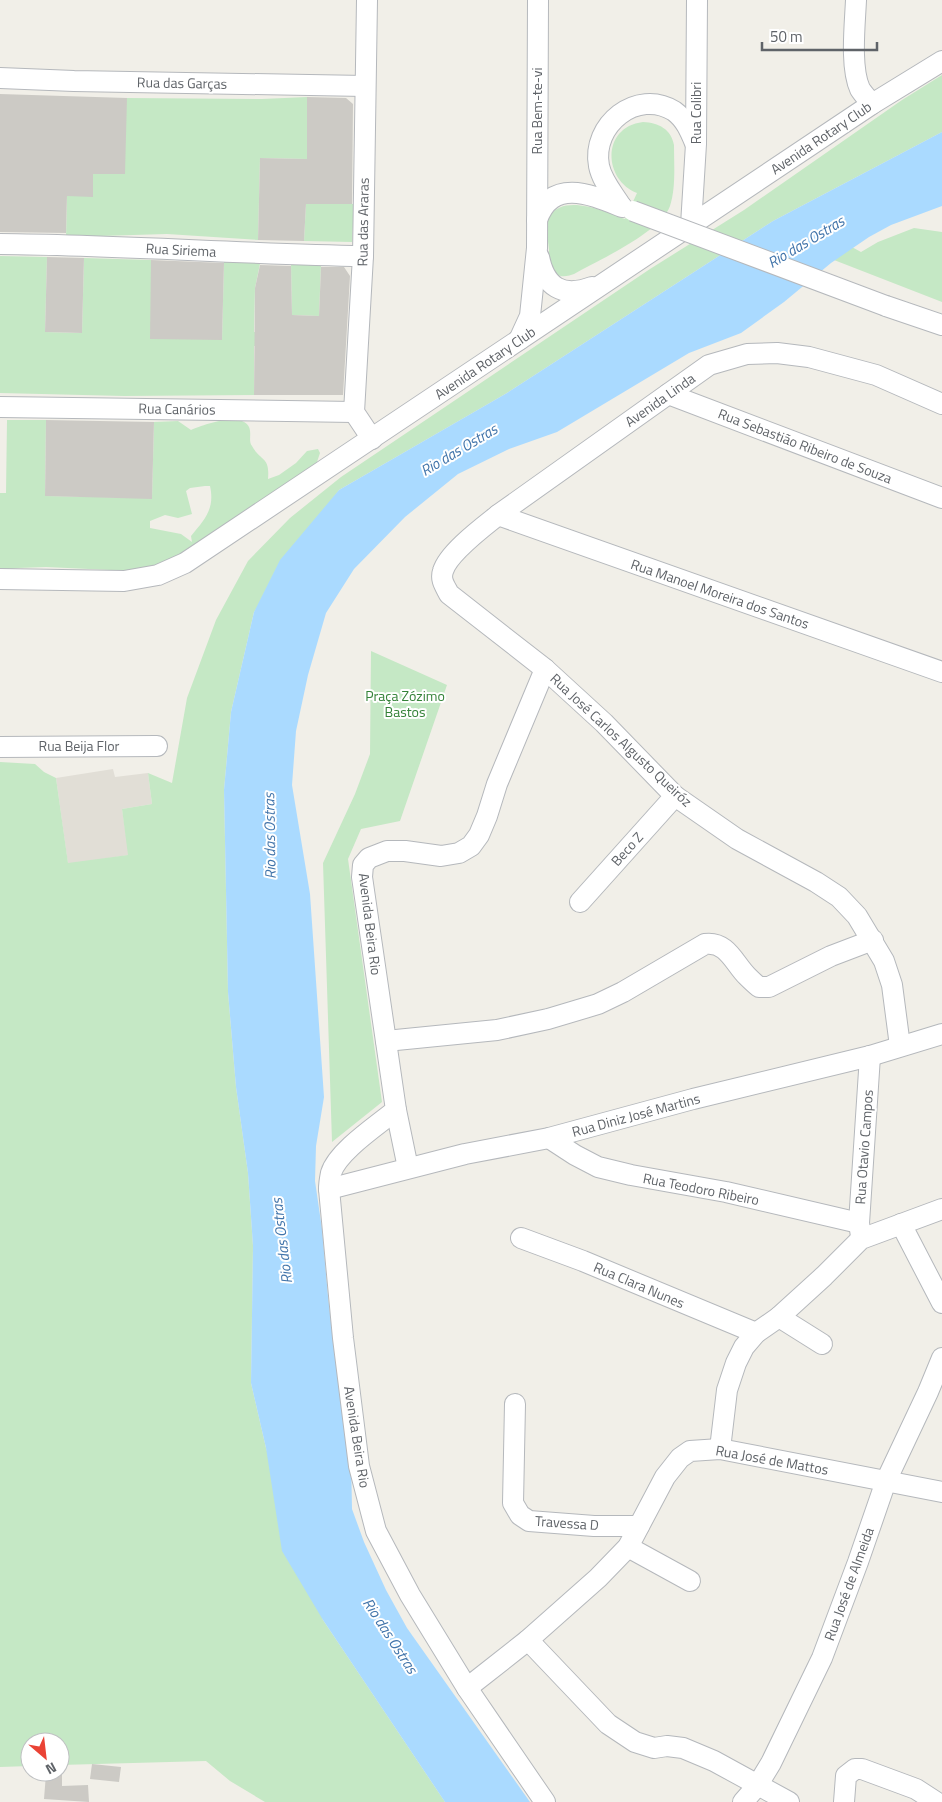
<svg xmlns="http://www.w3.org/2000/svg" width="942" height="1802" font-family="'Titillium Web',sans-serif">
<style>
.education{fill:#e1ded6}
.green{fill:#c5e8c5;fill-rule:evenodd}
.water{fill:#aadaff}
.building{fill:#cccac5}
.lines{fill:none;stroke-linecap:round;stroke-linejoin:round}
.minor-casing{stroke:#b5b8bc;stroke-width:22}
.minor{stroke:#fff;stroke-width:20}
.minor-bridge-casing{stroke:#b5b8bc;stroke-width:22;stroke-linecap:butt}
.minor-bridge{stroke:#fff;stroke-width:20}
.labels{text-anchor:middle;stroke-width:4;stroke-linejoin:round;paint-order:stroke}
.street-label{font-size:14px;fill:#5f6368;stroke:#fff}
.park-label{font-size:14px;fill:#348238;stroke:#fff}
.water-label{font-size:15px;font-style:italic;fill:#4174aa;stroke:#fff}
</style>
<rect width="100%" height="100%" fill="#f1efe8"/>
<path class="education" d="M113,769L115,777L148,773L152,804L122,809L129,855L68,864L56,778Z"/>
<g class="green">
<path d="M942,75V132L773,221L507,393L339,490L254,612L231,712L224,790L228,992L236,1087L248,1173L253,1246L251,1383L266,1448L323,1620L445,1802H265L230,1781L206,1761L60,1765V1742H30V1766L0,1767V762L35,764L44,772L56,778L68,863L128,855L122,809L152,804L148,773L172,783L187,698L216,620L248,561L290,518L341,477L650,269L744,210L902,100Z"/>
<path d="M307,97V159L260,158L258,240L167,234L66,237L67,195L93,196V174L127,98L262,99Z"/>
<path d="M643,122C659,123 671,129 674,145C674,164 676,188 670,206C661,232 599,260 574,274C569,276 562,278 556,274C548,269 549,258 549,250C548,240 545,224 550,216C564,193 607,212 625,219L637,193C603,180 601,127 643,122Z"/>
<path d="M306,204H354L352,242L304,241Z"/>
<path d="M914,228L942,232V302L834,260L850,246L861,252L878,242Z"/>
<path d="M262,254L255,288L254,332H291V346H254V395L124,396L0,393V256L47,257L45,332L82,333L84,258L151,260L222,340L224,262Z"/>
<path d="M291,265H321L319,316L292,315Z"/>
<path d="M7,420H46L45,496L152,498L154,422L178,421L191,430C203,425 241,411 249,427C252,434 248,441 252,446C261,462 270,456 268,479L279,475L296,463L307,451L318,449L320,453L316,465L179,556L153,566L132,571L46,567L18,568L0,571V493H6ZM205,486H210C215,509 205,519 191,536L192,542L181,534L150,528V521L165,515L178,518L192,514L186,491L190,488Z"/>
<path d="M371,651L447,685L400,821L361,829L348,859L382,1102L332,1142L323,863L355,794L370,754Z"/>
</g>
<path class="water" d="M942,132V206L891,225L869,237L831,263L784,302L741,333L689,353L557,432L509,449L458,474L405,517L354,569L326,613L308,675L296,731L292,785L310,894L324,1097L316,1146L315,1181L322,1229L328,1296L335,1358L345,1428L351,1458L352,1509L364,1542L386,1590L407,1628L530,1802H445L323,1620L282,1551L266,1448L251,1383L253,1246L248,1173L236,1087L228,992L224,790L231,712L254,612L280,560L339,490L507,393L773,221Z"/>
<g class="building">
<path d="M0,94L127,98L125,174H93V197L67,196L66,233L0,232Z"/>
<path d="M307,97L346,98L353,104L352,204H306L304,241L258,240L260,158L307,159Z"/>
<path d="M47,257L84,258L82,333L45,332Z"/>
<path d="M151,260L224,263L222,340L150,339Z"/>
<path d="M260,265L291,266L292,315L319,316L321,267H344L350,276L343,395H254L255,288Z"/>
<path d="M46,420L154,422L152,499L45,496Z"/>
<path d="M92,1764L121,1767L119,1782L90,1779Z"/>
<path d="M46,1774L62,1775V1786L88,1785L89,1802L44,1799Z"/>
</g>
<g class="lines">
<defs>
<g id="minor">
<path d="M367,0L363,256L354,412L372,439"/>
<path d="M856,0C855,24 850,67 860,89C863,94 868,99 872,104"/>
<path d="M0,78L74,81L365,86"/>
<path d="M621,206C613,193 602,181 599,166C591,125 637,88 674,111C685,119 690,131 695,143"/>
<path d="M537,220C552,177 592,195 622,207"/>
<path d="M691,225L696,144L697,0"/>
<path d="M0,244C121,245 242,254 363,256"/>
<path d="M539,257C545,287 562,298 592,287"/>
<path d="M886,306L942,325"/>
<path d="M519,340L530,316L537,248L538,0"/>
<path d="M668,394L942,498"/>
<path d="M0,407L354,412"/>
<path d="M498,515L942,672"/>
<path d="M0,579L124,581L158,575L185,563L872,104L942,61"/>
<path d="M545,669L497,784L487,816L479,835L471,846L459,853L441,856L405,851H387L369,858L363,865L362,877L396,1110C378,1125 338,1151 331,1173C330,1178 329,1184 329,1189L343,1338L359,1466L376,1531L410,1595L467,1688L545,1802"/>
<path d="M0,747L157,746"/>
<path d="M580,902L675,796"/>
<path d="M386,1041L497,1030L548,1019L598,1004L623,992L705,944C727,941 734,963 747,976C751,980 755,984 759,987H769L831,956L873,940"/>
<path d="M900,1046L892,985L884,961L857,916L839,897L816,882L737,839L675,796L604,723L545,669L449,594C445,586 440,580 443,571C448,553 483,527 498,515L709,365L747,354L777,353L809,357L876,375L942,404"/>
<path d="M396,1110L408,1168"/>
<path d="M549,1138L575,1155L598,1167L631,1175L726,1192L859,1223"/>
<path d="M329,1189L465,1154L549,1138L693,1099L870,1056L942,1034"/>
<path d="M901,1224L942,1303"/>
<path d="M861,1236L859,1223L870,1056"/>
<path d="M521,1238L583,1261L756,1333"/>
<path d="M779,1317L822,1344"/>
<path d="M515,1404L513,1503L520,1515L529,1521L594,1526H639"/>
<path d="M720,1449L727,1390L736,1363L744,1347L756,1333L779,1317L824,1276L861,1239L942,1209"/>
<path d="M628,1547L690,1581"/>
<path d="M528,1640L608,1724L635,1742L654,1748L667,1746L683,1748L714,1761L789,1802"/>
<path d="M467,1688L528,1640L598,1578L628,1547L665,1477L680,1458L690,1451L720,1449L942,1492"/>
<path d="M743,1802L757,1786L771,1763L822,1658L858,1562L886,1481L928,1392L942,1358"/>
<path d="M844,1802L846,1776L855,1769H862L916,1789L936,1802"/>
</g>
</defs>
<use href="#minor" class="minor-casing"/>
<use href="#minor" class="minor"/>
<defs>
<path id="minor-bridge" d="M633,211L886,306"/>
</defs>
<use href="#minor-bridge" class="minor-bridge-casing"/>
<use href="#minor-bridge" class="minor-bridge"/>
</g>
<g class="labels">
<g class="street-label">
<text transform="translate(182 83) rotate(1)" y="5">Rua das Garças</text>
<text transform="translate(537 111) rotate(-90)" y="5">Rua Bem-te-vi</text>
<text transform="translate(696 113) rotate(-90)" y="5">Rua Colibri</text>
<text transform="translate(821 138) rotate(-34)" y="5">Avenida Rotary Club</text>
<text transform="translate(363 222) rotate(-89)" y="5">Rua das Araras</text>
<text transform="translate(181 250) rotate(3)" y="5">Rua Siriema</text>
<text transform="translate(485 363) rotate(-34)" y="5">Avenida Rotary Club</text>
<text transform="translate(660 400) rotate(-35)" y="5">Avenida Linda</text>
<text transform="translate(177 409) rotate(1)" y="5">Rua Canários</text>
<text transform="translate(805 446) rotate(21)" y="5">Rua Sebastião Ribeiro de Souza</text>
<text transform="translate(720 594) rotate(19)" y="5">Rua Manoel Moreira dos Santos</text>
<text transform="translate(621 740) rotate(43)" y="5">Rua José Carlos Algusto Queiróz</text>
<text x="79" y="751">Rua Beija Flor</text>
<text transform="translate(627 849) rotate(-48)" y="5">Beco Z</text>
<text transform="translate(370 924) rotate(83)" y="5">Avenida Beira Rio</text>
<text transform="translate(636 1115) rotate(-15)" y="5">Rua Diniz José Martins</text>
<text transform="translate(864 1147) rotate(-86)" y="5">Rua Otavio Campos</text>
<text transform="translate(701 1189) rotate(11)" y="5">Rua Teodoro Ribeiro</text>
<text transform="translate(639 1285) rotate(23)" y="5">Rua Clara Nunes</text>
<text transform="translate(357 1437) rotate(81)" y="5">Avenida Beira Rio</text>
<text transform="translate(772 1460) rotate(10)" y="5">Rua José de Mattos</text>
<text transform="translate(567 1523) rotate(4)" y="5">Travessa D</text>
<text transform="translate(849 1584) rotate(-70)" y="5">Rua José de Almeida</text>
</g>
<g class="park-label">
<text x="405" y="701">Praça Zózimo<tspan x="405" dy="16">Bastos</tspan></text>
</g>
<g class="water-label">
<text transform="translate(806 242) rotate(-31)" y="5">Rio das Ostras</text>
<text transform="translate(459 450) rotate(-31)" y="5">Rio das Ostras</text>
<text transform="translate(270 836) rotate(-91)" y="5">Rio das Ostras</text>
<text transform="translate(282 1241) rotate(-97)" y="5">Rio das Ostras</text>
<text transform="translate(390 1636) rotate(57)" y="5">Rio das Ostras</text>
</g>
</g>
<g transform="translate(45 1757) rotate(152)"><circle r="24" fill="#ffffff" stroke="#bfc1c3"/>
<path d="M0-4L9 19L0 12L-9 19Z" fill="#ea4335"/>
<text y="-8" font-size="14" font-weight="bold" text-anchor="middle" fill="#5f6368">N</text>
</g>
<path d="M762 42v8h115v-8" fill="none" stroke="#5f6368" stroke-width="2.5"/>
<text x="770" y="42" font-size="15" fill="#5f6368" stroke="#ffffff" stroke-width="4" paint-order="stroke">50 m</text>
</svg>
